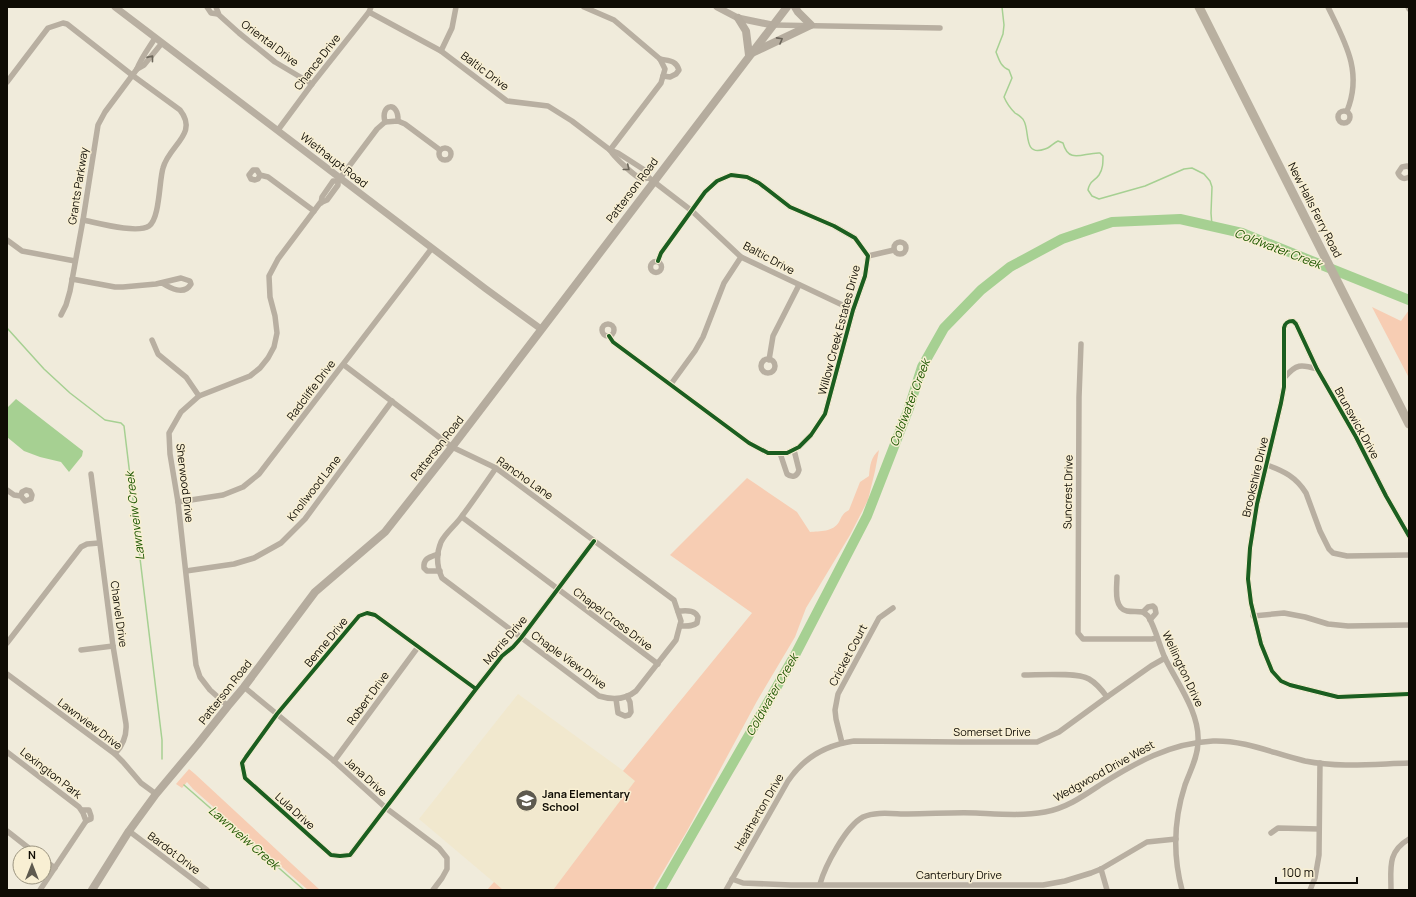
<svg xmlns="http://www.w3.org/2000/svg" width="1416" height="897" font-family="Manrope,sans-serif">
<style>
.built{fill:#f1e8ce}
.green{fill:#f7cdb3}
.water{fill:#a6d092}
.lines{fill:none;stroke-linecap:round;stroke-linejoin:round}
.stream{stroke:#a6d092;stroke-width:1.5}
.river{stroke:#a6d092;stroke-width:10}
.minor{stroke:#b8afa1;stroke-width:5.5}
.tertiary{stroke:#b8afa1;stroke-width:7}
.secondary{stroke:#b5ac9e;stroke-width:8}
.primary{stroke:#b9b0a0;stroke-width:9}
.cycleway-casing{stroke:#f8efd3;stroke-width:6}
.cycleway{stroke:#1b5e20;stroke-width:4}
.oneway{stroke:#6a6459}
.oneway2{stroke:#6c665a}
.labels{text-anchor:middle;stroke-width:3;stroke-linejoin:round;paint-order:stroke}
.street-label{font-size:11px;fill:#0f0c04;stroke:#f8efd3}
.poi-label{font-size:11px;font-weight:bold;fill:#0f0c04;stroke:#f8efd3;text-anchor:start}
.water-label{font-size:12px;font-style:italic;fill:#1e5801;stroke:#f8efd3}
</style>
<rect width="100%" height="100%" fill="#f0ebdb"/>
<path class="built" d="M518,694L636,780L553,890H503L419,819Z"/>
<g class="green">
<path d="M1372,307L1401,321L1409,310V378Z"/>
<path d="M879,450L875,471L868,500L850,535L806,608L795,637L757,701L687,831L652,890H553L635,781L623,771L752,613L670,555L747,478L797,512L810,532C820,531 833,532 839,522C842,516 843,513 849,510L860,482L869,476C870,465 871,457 879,450Z"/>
<path d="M189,769L195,774L320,890H308L193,789L187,782L182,788L176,784Z"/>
<path d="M494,882L503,890H487Z"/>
</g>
<path class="water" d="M16,399L83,451L82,456L69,472L61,462L40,457L24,451L7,437V408Z"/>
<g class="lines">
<g class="stream">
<path d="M1002,7L1004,25L1003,34L996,52C999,60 1001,67 1009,70L1012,78L1004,97C1007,104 1010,108 1015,113C1018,115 1022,117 1024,121C1030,132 1023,157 1045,149C1050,148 1053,143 1058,141L1063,143C1069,165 1084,152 1100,153L1103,156C1103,163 1103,169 1099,175C1094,182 1090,180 1088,190L1092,196L1099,199L1145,186L1184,169L1192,168L1204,174L1210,181L1212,187L1211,213L1212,226"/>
<path d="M7,328L44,369L70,393L105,420L121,423L124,426L162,740V759"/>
<path d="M184,785L304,890"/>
</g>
<path class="river" d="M660,890L795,655L867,516L909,408L922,367L944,328L981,290L1010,267L1062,239L1112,222L1180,219L1242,233L1409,300"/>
<g class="minor">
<path d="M207,7L211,13L218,14"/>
<path d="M216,7L219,15L239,33L275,62L312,84"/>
<path d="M584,7L614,20L660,59L665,69L661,83L610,150"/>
<path d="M1328,7C1345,42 1363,72 1347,111"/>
<path d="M1408,7L1409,9"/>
<path d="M369,12L441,51L507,101L548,106L572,121L610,150L618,153L646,171L649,178L692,211L741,257L853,310"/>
<path d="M773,25L940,28"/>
<path d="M441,51L452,28L456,7"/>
<path d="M660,59C669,61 676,60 679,70L676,74L670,77L663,76"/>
<path d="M137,69L144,65L162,43"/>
<path d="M7,82L48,28L63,23L67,24L132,75L180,110C199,134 169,145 163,168C159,181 160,218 149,226C137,234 98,223 83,220"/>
<circle cx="1344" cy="117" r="6"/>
<path d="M385,122C380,103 399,101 398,121"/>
<path d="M278,130L312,84L369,12L371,7"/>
<circle cx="445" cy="154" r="6"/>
<path d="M610,150C614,157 635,177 642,179C645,179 647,178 649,178"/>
<path d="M1409,167L1407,166L1402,167L1398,173C1400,178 1404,180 1409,177"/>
<path d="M260,175L258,179L255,180L251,179L249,175L253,170H257L260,175L268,177L314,211"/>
<path d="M321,203L322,197L333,181H338L377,129L385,122L398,121L405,124L440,150"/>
<path d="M7,240L22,251L75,261"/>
<circle cx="900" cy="248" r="6"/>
<path d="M868,256L894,250"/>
<circle cx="656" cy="267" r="5.5"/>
<path d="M72,279L115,287H123L156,284L181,278L190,281L191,284C184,296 170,288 162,283"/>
<path d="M61,315L66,305L70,291L83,220L98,125L105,112L137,69C141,58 149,48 155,38"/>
<circle cx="608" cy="330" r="6"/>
<path d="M609,336L613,342L749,443L768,453H787L799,447L811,435L825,414L853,310L865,276L868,256L855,238L834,226L790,207L759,183L747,177L731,175L717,181L705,192L661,253L658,261"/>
<path d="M152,340L158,354L186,377L199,396"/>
<path d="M1081,344L1079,397L1078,633L1083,639H1152L1157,638"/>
<circle cx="768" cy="366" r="7"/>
<path d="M769,360L773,336L799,285"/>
<path d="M344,365L452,447L496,468L674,600L681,621L676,640L636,691C625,700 612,700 599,696L442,578C437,567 436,554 441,542C446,532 456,525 462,516C474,500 485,484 496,468"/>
<path d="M1285,377C1296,364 1301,364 1317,369"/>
<path d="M671,384L695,351L703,337L724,283L741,257"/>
<path d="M780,453L787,474C792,478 797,477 799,470L794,450"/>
<path d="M1267,465C1284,471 1296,477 1306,493L1320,531L1329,549L1333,553L1347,556L1409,555"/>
<path d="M91,474L113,646L126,724C127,736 123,745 115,754"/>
<path d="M7,490L14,495L21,496L25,501L31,499L32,495L30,491L26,490L22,492L21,496"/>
<path d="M178,502L223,495L243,487L259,474L432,248"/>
<path d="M462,517L658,664"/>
<path d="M1409,536L1386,496L1356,437L1317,369L1296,324L1293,321C1287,321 1285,323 1284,328V387L1281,403L1257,504L1250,548L1248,579L1251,603L1261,644L1272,671L1281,681L1290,685L1338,697L1409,694"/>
<path d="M438,554C430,557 423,558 424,568L427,571H440"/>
<path d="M186,571L234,564L254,558L281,543L305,519L392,401"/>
<path d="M1117,577C1117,587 1113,608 1127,611C1132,612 1138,611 1143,612L1148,616C1156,629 1159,645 1165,658C1177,683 1200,713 1198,742C1198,757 1190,771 1185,785C1174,819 1173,856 1182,890"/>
<path d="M678,611C685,611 695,609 698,617L697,623C692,627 687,626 680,626"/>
<path d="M1143,612L1148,607L1153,606L1155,608L1156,613L1150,620"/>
<path d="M1253,616L1284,613L1305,617L1328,624L1348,626L1409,625"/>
<path d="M7,643L81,547L87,544L99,543"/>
<path d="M81,650L113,646"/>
<path d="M7,674L115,754L123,762L141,783L156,794"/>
<path d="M1024,675C1039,675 1077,672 1089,679C1096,683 1102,690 1107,697"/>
<path d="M244,687L334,761L386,808L439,848L447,858V869L442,878L433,890"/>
<path d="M476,689L375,615L367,613L359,616L277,714L246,757L242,763L245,778L331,855L340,856L350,855L476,689L502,656L513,647L521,638L594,541"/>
<path d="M616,699L618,713L625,716L629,715L631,712L630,702L627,696"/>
<path d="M228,706L210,690L200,677L196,665L178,502L170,454L169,433L181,412L199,396L250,376L260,368L268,358L274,347L277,333L275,316L270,297L269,276L278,259L320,203L327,200L338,185V181"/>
<path d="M842,743L836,719L835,710L838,694L879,618L893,608"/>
<path d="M7,752L79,807L83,813L86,821"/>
<path d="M334,761L418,647"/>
<path d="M82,810H89L91,816V819L86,821"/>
<path d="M7,831L35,853"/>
<path d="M129,831L207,890"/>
<path d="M1271,833L1278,828L1319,829"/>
<path d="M44,860L55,868"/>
<path d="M1101,869L1107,890"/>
<path d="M732,879L743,883L791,885H1043L1065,881L1091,873L1101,869L1147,842L1176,839"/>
<path d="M820,884C825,866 846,826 863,817C876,811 894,814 908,814C931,814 954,812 976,813C999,814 1022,816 1045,812C1066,808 1082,797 1100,785C1135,763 1170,743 1213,741C1246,740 1274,754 1305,761C1340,768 1374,764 1409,763"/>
<path d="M40,890L86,821"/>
<path d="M726,890L788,781C804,757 826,745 854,741L961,742H1037L1059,732L1107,697L1151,666L1165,658"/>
<path d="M1310,890L1315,878L1319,855L1320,763"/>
<path d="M1391,890C1391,868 1387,852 1409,839"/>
</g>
<g class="tertiary">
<path d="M115,7L486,289L541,329"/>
<path d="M717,7L738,18L772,25"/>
</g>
<g class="secondary">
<path d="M738,18L746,31L749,55"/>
<path d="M750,54L811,25L798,12L795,7"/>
<path d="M92,890L129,831L156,794L197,745L228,706L244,687L315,592L385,532L452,447L787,7"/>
</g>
<path class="primary" d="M1199,7L1409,424"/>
<defs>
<g id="cycleway">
<path d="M609,336L613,342L749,443L768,453H787L799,447L811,435L825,414L853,310L865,276L868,256L855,238L834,226L790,207L759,183L747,177L731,175L717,181L705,192L661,253L658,261"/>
<path d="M1409,536L1386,496L1356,437L1317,369L1296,324L1293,321C1287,321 1285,323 1284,328V387L1281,403L1257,504L1250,548L1248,579L1251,603L1261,644L1272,671L1281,681L1290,685L1338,697L1409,694"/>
<path d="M476,689L375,615L367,613L359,616L277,714L246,757L242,763L245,778L331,855L340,856L350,855L476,689L502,656L513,647L521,638L594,541"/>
</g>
</defs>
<use href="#cycleway" class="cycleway-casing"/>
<use href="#cycleway" class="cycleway"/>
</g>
<defs><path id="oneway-chevron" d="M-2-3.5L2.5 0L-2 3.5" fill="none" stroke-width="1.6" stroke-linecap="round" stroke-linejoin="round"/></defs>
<use class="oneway" href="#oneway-chevron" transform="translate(780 40) rotate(-29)"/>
<g class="oneway2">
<use href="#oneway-chevron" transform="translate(151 58) rotate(-51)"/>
<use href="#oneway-chevron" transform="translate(627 168) rotate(39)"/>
</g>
<defs>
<symbol id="school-disc" viewBox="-11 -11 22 22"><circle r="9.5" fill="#5e5a4f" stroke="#f8efd3"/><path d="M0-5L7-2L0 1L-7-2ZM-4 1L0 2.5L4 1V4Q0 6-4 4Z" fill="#fff"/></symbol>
</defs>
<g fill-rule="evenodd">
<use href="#school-disc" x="514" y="788" width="25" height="25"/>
</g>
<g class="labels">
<g class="street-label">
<text transform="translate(270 43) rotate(37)" y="4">Oriental Drive</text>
<text transform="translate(317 62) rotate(-52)" y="4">Chance Drive</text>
<text transform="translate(485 71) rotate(37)" y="4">Baltic Drive</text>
<text transform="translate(334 160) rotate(38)" y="4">Wiethaupt Road</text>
<text transform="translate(78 186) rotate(-81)" y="4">Grants Parkway</text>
<text transform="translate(632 190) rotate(-53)" y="4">Patterson Road</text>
<text transform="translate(1315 210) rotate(63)" y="4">New Halls Ferry Road</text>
<text transform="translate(769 258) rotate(28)" y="4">Baltic Drive</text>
<text transform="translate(839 330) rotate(-75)" y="4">Willow Creek Estates Drive</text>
<text transform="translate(311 390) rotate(-53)" y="4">Radcliffe Drive</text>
<text transform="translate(1357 423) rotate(61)" y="4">Brunswick Drive</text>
<text transform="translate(437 448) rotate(-52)" y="4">Patterson Road</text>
<text transform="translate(1255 477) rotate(-77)" y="4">Brookshire Drive</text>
<text transform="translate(525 478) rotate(35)" y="4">Rancho Lane</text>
<text transform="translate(185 483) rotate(83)" y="4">Sherwood Drive</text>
<text transform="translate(314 488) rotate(-52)" y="4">Knollwood Lane</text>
<text transform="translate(1068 492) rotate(-89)" y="4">Suncrest Drive</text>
<text transform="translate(119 614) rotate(82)" y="4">Charvel Drive</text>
<text transform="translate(613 619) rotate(37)" y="4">Chapel Cross Drive</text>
<text transform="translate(505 640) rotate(-49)" y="4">Morris Drive</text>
<text transform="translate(326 642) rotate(-50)" y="4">Benne Drive</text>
<text transform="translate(848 655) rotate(-62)" y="4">Cricket Court</text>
<text transform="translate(569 660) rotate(36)" y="4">Chaple View Drive</text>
<text transform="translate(1183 669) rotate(65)" y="4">Wellington Drive</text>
<text transform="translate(225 692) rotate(-52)" y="4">Patterson Road</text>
<text transform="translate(368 698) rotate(-54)" y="4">Robert Drive</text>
<text transform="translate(90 724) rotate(37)" y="4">Lawnview Drive</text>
<text x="992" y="736">Somerset Drive</text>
<text transform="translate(1104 771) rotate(-29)" y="4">Wedgwood Drive West</text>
<text transform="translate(51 773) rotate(38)" y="4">Lexington Park</text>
<text transform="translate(366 777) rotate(42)" y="4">Jana Drive</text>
<text transform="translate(295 811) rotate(42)" y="4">Lula Drive</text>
<text transform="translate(759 812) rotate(-60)" y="4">Heatherton Drive</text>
<text transform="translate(174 853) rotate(37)" y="4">Bardot Drive</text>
<text x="959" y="879">Canterbury Drive</text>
</g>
<g class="poi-label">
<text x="542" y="798">Jana Elementary<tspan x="542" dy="13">School</tspan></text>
</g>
<g class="water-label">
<text transform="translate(1278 249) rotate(21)" y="4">Coldwater Creek</text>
<text transform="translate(910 403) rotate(-69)" y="4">Coldwater Creek</text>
<text transform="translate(135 516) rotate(-97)" y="4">Lawnveiw Creek</text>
<text transform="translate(772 695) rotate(-60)" y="4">Coldwater Creek</text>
<text transform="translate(244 838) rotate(41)" y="4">Lawnveiw Creek</text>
</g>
</g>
<rect width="1416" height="897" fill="none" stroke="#0f0c04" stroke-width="16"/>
<g transform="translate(32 865)"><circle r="19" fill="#f8efd3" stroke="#9b9480"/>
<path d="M0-3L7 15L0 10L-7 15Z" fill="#5e5a4f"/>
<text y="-6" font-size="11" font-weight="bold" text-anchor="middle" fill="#0f0c04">N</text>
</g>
<path d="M1276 877v6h81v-6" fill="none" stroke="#0f0c04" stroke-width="2"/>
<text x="1282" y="877" font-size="12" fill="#0f0c04" stroke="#f8efd3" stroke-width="3" paint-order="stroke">100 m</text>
</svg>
